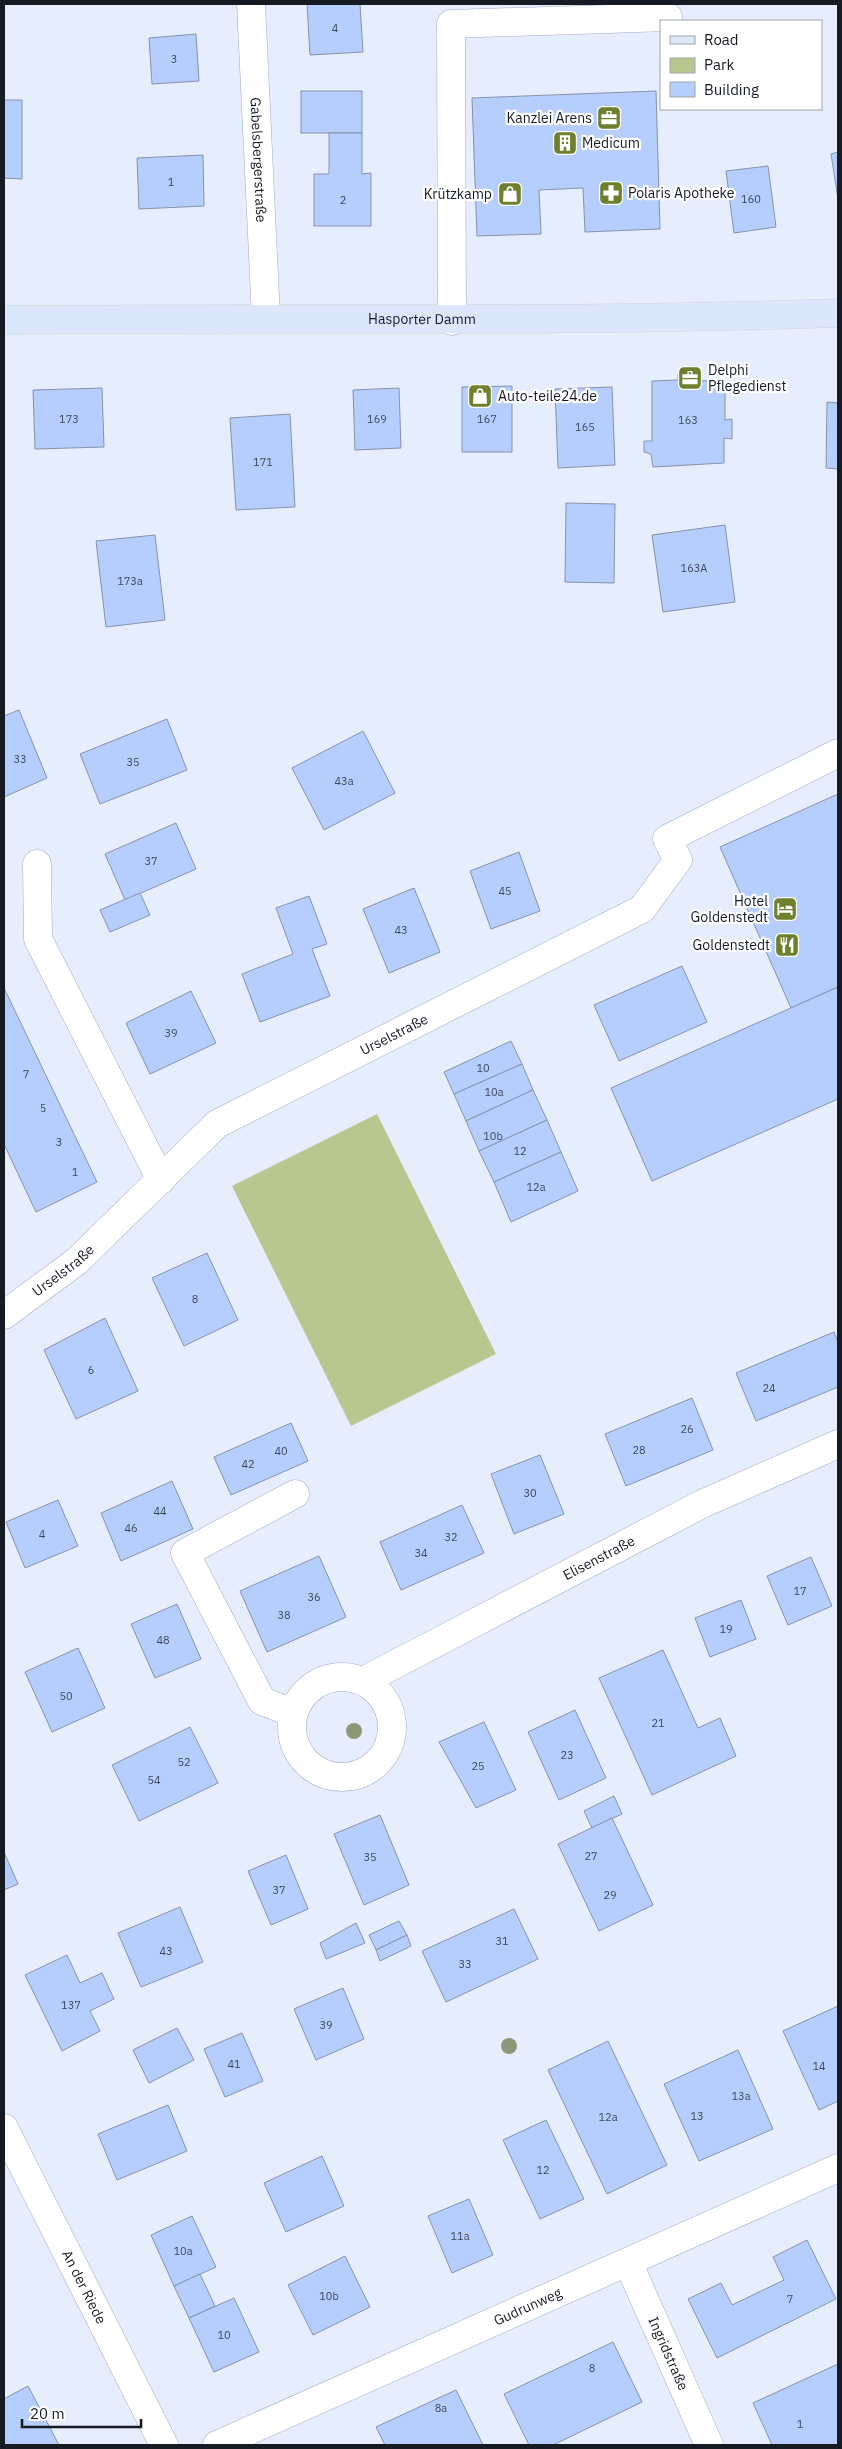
<svg xmlns="http://www.w3.org/2000/svg" width="842" height="2449" font-family="'IBM Plex Sans',sans-serif">
<style>
.green{fill:#b8c78f}
.building{fill:#b5cefe;stroke:#8692aa}
.lines{fill:none;stroke-linecap:round;stroke-linejoin:round}
.minor-casing{stroke:#9facc5;stroke-width:29}
.major-casing{stroke:#d0d1d3;stroke-width:29}
.minor{stroke:#fff;stroke-width:28}
.major{stroke:#dce7fc;stroke-width:28}
.tree{fill:#8c9777}
.labels{text-anchor:middle;stroke-width:4.5;stroke-linejoin:round;paint-order:stroke}
.number-label{font-size:11px;fill:#3d475a}
.poi-label{font-size:14px;fill:#151a23;stroke:#fff;text-anchor:end}
.street-label{font-size:14px;fill:#151a23;stroke:#fff}
</style>
<rect width="100%" height="100%" fill="#e6eefe"/>
<path class="green" d="M377,1114L496,1354L351,1426L232,1186Z"/>
<g class="building">
<path d="M307,4H360L363,52L310,55Z"/>
<path d="M196,34L199,81L152,84L149,38Z"/>
<rect x="301" y="91" width="61" height="42"/>
<path d="M656,91L660,229L585,232L583,188L539,190L541,234L477,236L472,98Z"/>
<path d="M4,100H22V179L4,178Z"/>
<path d="M329,133H362V174L371,173V226H314V174H329Z"/>
<path d="M838,152V199L831,154Z"/>
<path d="M203,155L204,206L139,209L137,158Z"/>
<path d="M768,166L776,227L734,233L726,171Z"/>
<path d="M699,373V381L725,380V420L732,419V439L724,438V463L653,467L651,454L644,452V441H652V381L678,380V374Z"/>
<path d="M512,386V452H462V387Z"/>
<path d="M612,387L615,465L558,468L555,389Z"/>
<path d="M102,388L104,447L35,449L33,390Z"/>
<path d="M399,388L401,448L355,450L353,390Z"/>
<path d="M827,402L838,403V469L826,468Z"/>
<path d="M290,414L295,507L236,510L230,418Z"/>
<path d="M566,503L615,504L614,583L565,582Z"/>
<path d="M725,525L735,602L663,612L652,535Z"/>
<path d="M155,535L165,620L106,627L96,541Z"/>
<path d="M19,710L47,778L4,797V716Z"/>
<path d="M167,719L187,770L100,804L80,754Z"/>
<path d="M363,731L395,793L324,830L292,768Z"/>
<path d="M838,794V987L791,1008L720,847Z"/>
<path d="M176,823L196,869L125,900L105,854Z"/>
<path d="M519,852L540,911L491,929L470,871Z"/>
<path d="M414,888L440,952L389,973L363,909Z"/>
<path d="M140,893L150,915L110,932L100,910Z"/>
<path d="M309,896L327,944L312,949L330,996L260,1022L242,974L293,954L276,908Z"/>
<path d="M682,966L707,1022L619,1061L594,1005Z"/>
<path d="M838,987V1099L652,1181L611,1088Z"/>
<path d="M4,988L97,1182L36,1212L4,1144Z"/>
<path d="M191,991L216,1043L150,1074L126,1023Z"/>
<path d="M511,1041L522,1064L454,1094L444,1072Z"/>
<path d="M522,1064L533,1090L466,1121L454,1094Z"/>
<path d="M533,1090L547,1120L479,1151L466,1121Z"/>
<path d="M547,1120L561,1152L494,1182L479,1151Z"/>
<path d="M561,1152L578,1191L511,1222L494,1182Z"/>
<path d="M207,1253L238,1320L184,1346L152,1278Z"/>
<path d="M105,1318L138,1391L76,1419L44,1350Z"/>
<path d="M834,1332L838,1342V1387L756,1421L736,1373Z"/>
<path d="M692,1398L713,1450L626,1486L605,1434Z"/>
<path d="M291,1423L308,1461L231,1495L214,1457Z"/>
<path d="M540,1455L564,1514L514,1534L491,1474Z"/>
<path d="M172,1481L193,1529L121,1561L101,1513Z"/>
<path d="M58,1500L78,1546L25,1568L6,1522Z"/>
<path d="M462,1505L484,1553L401,1590L380,1542Z"/>
<path d="M319,1556L346,1617L267,1652L240,1591Z"/>
<path d="M811,1557L832,1606L788,1625L767,1576Z"/>
<path d="M741,1600L756,1639L710,1657L695,1618Z"/>
<path d="M177,1604L201,1659L155,1678L131,1624Z"/>
<path d="M78,1648L105,1708L52,1732L25,1672Z"/>
<path d="M663,1650L698,1728L720,1718L736,1756L652,1795L599,1678Z"/>
<path d="M575,1710L606,1778L559,1800L528,1732Z"/>
<path d="M484,1722L516,1790L476,1808L439,1742Z"/>
<path d="M190,1727L218,1783L139,1821L112,1765Z"/>
<path d="M614,1796L622,1814L592,1828L584,1811Z"/>
<path d="M380,1815L409,1885L364,1905L334,1834Z"/>
<path d="M612,1818L653,1905L599,1931L558,1844Z"/>
<path d="M4,1852L18,1884L4,1890Z"/>
<path d="M286,1855L308,1909L271,1925L248,1871Z"/>
<path d="M180,1907L203,1962L141,1987L118,1933Z"/>
<path d="M514,1909L538,1959L446,2002L422,1951Z"/>
<path d="M399,1921L407,1935L376,1950L369,1935Z"/>
<path d="M356,1923L365,1943L326,1959L320,1943Z"/>
<path d="M407,1935L411,1946L380,1961L376,1950Z"/>
<path d="M67,1955L80,1983L102,1973L114,1999L90,2011L100,2031L62,2051L25,1975Z"/>
<path d="M343,1988L364,2039L316,2060L294,2009Z"/>
<path d="M838,2006V2101L819,2110L783,2031Z"/>
<path d="M177,2028L194,2060L149,2083L133,2050Z"/>
<path d="M242,2033L263,2081L225,2097L204,2049Z"/>
<path d="M608,2041L667,2165L607,2194L548,2070Z"/>
<path d="M738,2050L773,2129L699,2161L664,2084Z"/>
<path d="M168,2105L187,2151L117,2180L98,2134Z"/>
<path d="M546,2120L584,2199L540,2219L503,2140Z"/>
<path d="M322,2156L344,2206L286,2232L264,2183Z"/>
<path d="M469,2199L493,2255L452,2273L428,2216Z"/>
<path d="M192,2216L216,2267L174,2286L151,2235Z"/>
<path d="M807,2240L836,2299L717,2358L688,2299L721,2283L732,2305L784,2280L773,2257Z"/>
<path d="M345,2256L370,2307L313,2335L288,2285Z"/>
<path d="M200,2274L215,2306L189,2318L174,2286Z"/>
<path d="M234,2298L259,2352L214,2372L189,2318Z"/>
<path d="M613,2342L642,2402L553,2445H529L504,2394Z"/>
<path d="M838,2364V2445H772L753,2403Z"/>
<path d="M28,2386L59,2445H4V2399Z"/>
<path d="M456,2390L483,2445H385L376,2427Z"/>
</g>
<g class="lines">
<defs>
<g id="minor">
<path id="s1" d="M251,4L266,318"/>
<path d="M452,321L451,24L668,17"/>
<path d="M37,864L38,939L161,1180"/>
<path id="s2" d="M4,1315L77,1261L217,1124L642,909L678,860L667,839L838,753"/>
<circle cx="342" cy="1727" r="50"/>
<path id="s3" d="M363,1681L702,1504L838,1444"/>
<path d="M293,1713L262,1701L185,1553L295,1494"/>
<path id="s4" d="M4,2128L164,2445"/>
<path id="s5" d="M628,2262L709,2445"/>
<path id="s6" d="M217,2445L838,2168"/>
</g>
<g id="major">
<path id="s7" d="M4,320C282,317 560,323 838,313"/>
</g>
</defs>
<use href="#minor" class="minor-casing"/>
<use href="#major" class="major-casing"/>
<use href="#minor" class="minor"/>
<use href="#major" class="major"/>
</g>
<g class="tree">
<circle cx="354" cy="1731" r="8"/>
<circle cx="509" cy="2046" r="8"/>
</g>
<defs>
<symbol id="office-square" viewBox="-11 -11 22 22"><rect x="-9" y="-9" width="18" height="18" rx="4" fill="#6e7f2e" stroke="#fff"/><path d="M-6-3h4V-5.5h4V-3h4V5H-6ZM-1-4.5V-3h2v-1.5ZM-6 0V1H6V0Z" fill="#fff"/></symbol>
<symbol id="building-square" viewBox="-11 -11 22 22"><rect x="-9" y="-9" width="18" height="18" rx="4" fill="#6e7f2e" stroke="#fff"/><path d="M-4-6H4V6H1V3H-1V6H-4ZM-2.5-4.3h1.7v1.8h-1.7ZM.8-4.3h1.7v1.8H.8ZM-2.5-1h1.7V.8h-1.7ZM.8-1h1.7V.8H.8Z" fill="#fff"/></symbol>
<symbol id="pharmacy-square" viewBox="-11 -11 22 22"><rect x="-9" y="-9" width="18" height="18" rx="4" fill="#6e7f2e" stroke="#fff"/><path d="M-2-6h4v4h4v4h-4v4h-4v-4h-4v-4h4Z" fill="#fff"/></symbol>
<symbol id="shop-square" viewBox="-11 -11 22 22"><rect x="-9" y="-9" width="18" height="18" rx="4" fill="#6e7f2e" stroke="#fff"/><path d="M-5-2.5h2.3a2.7 3.5 0 0 1 5.4 0H5L5.5 6h-11ZM-1.5-2.5h3a1.5 2.3 0 0 0-3 0Z" fill="#fff"/></symbol>
<symbol id="hotel-square" viewBox="-11 -11 22 22"><rect x="-9" y="-9" width="18" height="18" rx="4" fill="#6e7f2e" stroke="#fff"/><path d="M-6-4.5h1.5V1H6V5H4.5V3h-9V5H-6ZM-4 0a1.8 1.8 0 1 1 3.6 0ZM.5 0V-2.5h3Q6-2.5 6 0Z" fill="#fff"/></symbol>
<symbol id="restaurant-square" viewBox="-11 -11 22 22"><rect x="-9" y="-9" width="18" height="18" rx="4" fill="#6e7f2e" stroke="#fff"/><path d="M-5-6h1v4h1v-4h1v4h1v-4h1v5L-1.5 .5V6h-2V.5L-5-1ZM5-6V6H3V1.5H1.5Q1.5-4 5-6Z" fill="#fff"/></symbol>
</defs>
<g fill-rule="evenodd">
<use href="#office-square" x="595" y="104" width="28" height="28"/>
<use href="#building-square" x="551" y="129" width="28" height="28"/>
<use href="#pharmacy-square" x="597" y="179" width="28" height="28"/>
<use href="#shop-square" x="496" y="180" width="28" height="28"/>
<use href="#office-square" x="676" y="364" width="28" height="28"/>
<use href="#shop-square" x="466" y="382" width="28" height="28"/>
<use href="#hotel-square" x="771" y="895" width="28" height="28"/>
<use href="#restaurant-square" x="773" y="931" width="28" height="28"/>
</g>
<g class="labels">
<g class="number-label">
<text x="335" y="32">4</text>
<text x="174" y="63">3</text>
<text x="171" y="186">1</text>
<text x="751" y="203">160</text>
<text x="343" y="204">2</text>
<text x="69" y="423">173</text>
<text x="377" y="423">169</text>
<text x="487" y="423">167</text>
<text x="688" y="424">163</text>
<text x="585" y="431">165</text>
<text x="263" y="466">171</text>
<text x="694" y="572">163A</text>
<text x="130" y="585">173a</text>
<text x="20" y="763">33</text>
<text x="133" y="766">35</text>
<text x="344" y="785">43a</text>
<text x="151" y="865">37</text>
<text x="505" y="895">45</text>
<text x="401" y="934">43</text>
<text x="171" y="1037">39</text>
<text x="483" y="1072">10</text>
<text x="26" y="1078">7</text>
<text x="494" y="1096">10a</text>
<text x="43" y="1112">5</text>
<text x="493" y="1140">10b</text>
<text x="59" y="1146">3</text>
<text x="520" y="1155">12</text>
<text x="75" y="1176">1</text>
<text x="536" y="1191">12a</text>
<text x="195" y="1303">8</text>
<text x="91" y="1374">6</text>
<text x="769" y="1392">24</text>
<text x="687" y="1433">26</text>
<text x="639" y="1454">28</text>
<text x="281" y="1455">40</text>
<text x="248" y="1468">42</text>
<text x="530" y="1497">30</text>
<text x="160" y="1515">44</text>
<text x="131" y="1532">46</text>
<text x="42" y="1538">4</text>
<text x="451" y="1541">32</text>
<text x="421" y="1557">34</text>
<text x="800" y="1595">17</text>
<text x="314" y="1601">36</text>
<text x="284" y="1619">38</text>
<text x="726" y="1633">19</text>
<text x="163" y="1644">48</text>
<text x="66" y="1700">50</text>
<text x="658" y="1727">21</text>
<text x="567" y="1759">23</text>
<text x="184" y="1766">52</text>
<text x="478" y="1770">25</text>
<text x="154" y="1784">54</text>
<text x="591" y="1860">27</text>
<text x="370" y="1861">35</text>
<text x="279" y="1894">37</text>
<text x="610" y="1899">29</text>
<text x="502" y="1945">31</text>
<text x="166" y="1955">43</text>
<text x="465" y="1968">33</text>
<text x="71" y="2009">137</text>
<text x="326" y="2029">39</text>
<text x="234" y="2068">41</text>
<text x="819" y="2070">14</text>
<text x="741" y="2100">13a</text>
<text x="697" y="2120">13</text>
<text x="608" y="2121">12a</text>
<text x="543" y="2174">12</text>
<text x="460" y="2240">11a</text>
<text x="183" y="2255">10a</text>
<text x="329" y="2300">10b</text>
<text x="790" y="2303">7</text>
<text x="224" y="2339">10</text>
<text x="592" y="2372">8</text>
<text x="441" y="2412">8a</text>
<text x="800" y="2428">1</text>
</g>
<g class="poi-label">
<text x="592" y="123">Kanzlei Arens</text>
<text x="582" y="148" text-anchor="start">Medicum</text>
<text x="628" y="198" text-anchor="start">Polaris Apotheke</text>
<text x="492" y="199">Krützkamp</text>
<text x="708" y="375" text-anchor="start">Delphi<tspan x="708" dy="16">Pflegedienst</tspan></text>
<text x="498" y="401" text-anchor="start">Auto-teile24.de</text>
<text x="768" y="906">Hotel<tspan x="768" dy="16">Goldenstedt</tspan></text>
<text x="770" y="950">Goldenstedt</text>
</g>
<g class="street-label">
<text dy="5" stroke="none"><textPath href="#s1" startOffset="156">Gabelsbergerstraße</textPath></text>
<text dy="5" stroke="none"><textPath href="#s7" startOffset="418">Hasporter Damm</textPath></text>
<text dy="5" stroke="none"><textPath href="#s2" startOffset="485">Urselstraße</textPath></text>
<text dy="5" stroke="none"><textPath href="#s2" startOffset="74">Urselstraße</textPath></text>
<text dy="5" stroke="none"><textPath href="#s3" startOffset="266">Elisenstraße</textPath></text>
<text dy="5" stroke="none"><textPath href="#s4" startOffset="178">An der Riede</textPath></text>
<text dy="5" stroke="none"><textPath href="#s6" startOffset="340">Gudrunweg</textPath></text>
<text dy="5" stroke="none"><textPath href="#s5" startOffset="100">Ingridstraße</textPath></text>
</g>
</g>
<rect width="842" height="2449" fill="none" stroke="#151a23" stroke-width="10"/>
<rect x="660" y="20" width="162" height="90" fill="#ffffff" stroke="#a1a3a7"/>
<rect x="670" y="36" width="25" height="8" fill="#dce7fc" stroke="#a1a3a7"/>
<text x="704" y="45" font-size="15" fill="#151a23">Road</text>
<rect x="670" y="58" width="25" height="15" fill="#b8c78f" stroke="#a1a3a7"/>
<text x="704" y="70" font-size="15" fill="#151a23">Park</text>
<rect x="670" y="82" width="25" height="15" fill="#b5cefe" stroke="#a1a3a7"/>
<text x="704" y="95" font-size="15" fill="#151a23">Building</text>
<path d="M22 2419v8h119v-8" fill="none" stroke="#151a23" stroke-width="2.5"/>
<text x="30" y="2419" font-size="15" fill="#151a23" stroke="#ffffff" stroke-width="4" paint-order="stroke">20 m</text>
</svg>
